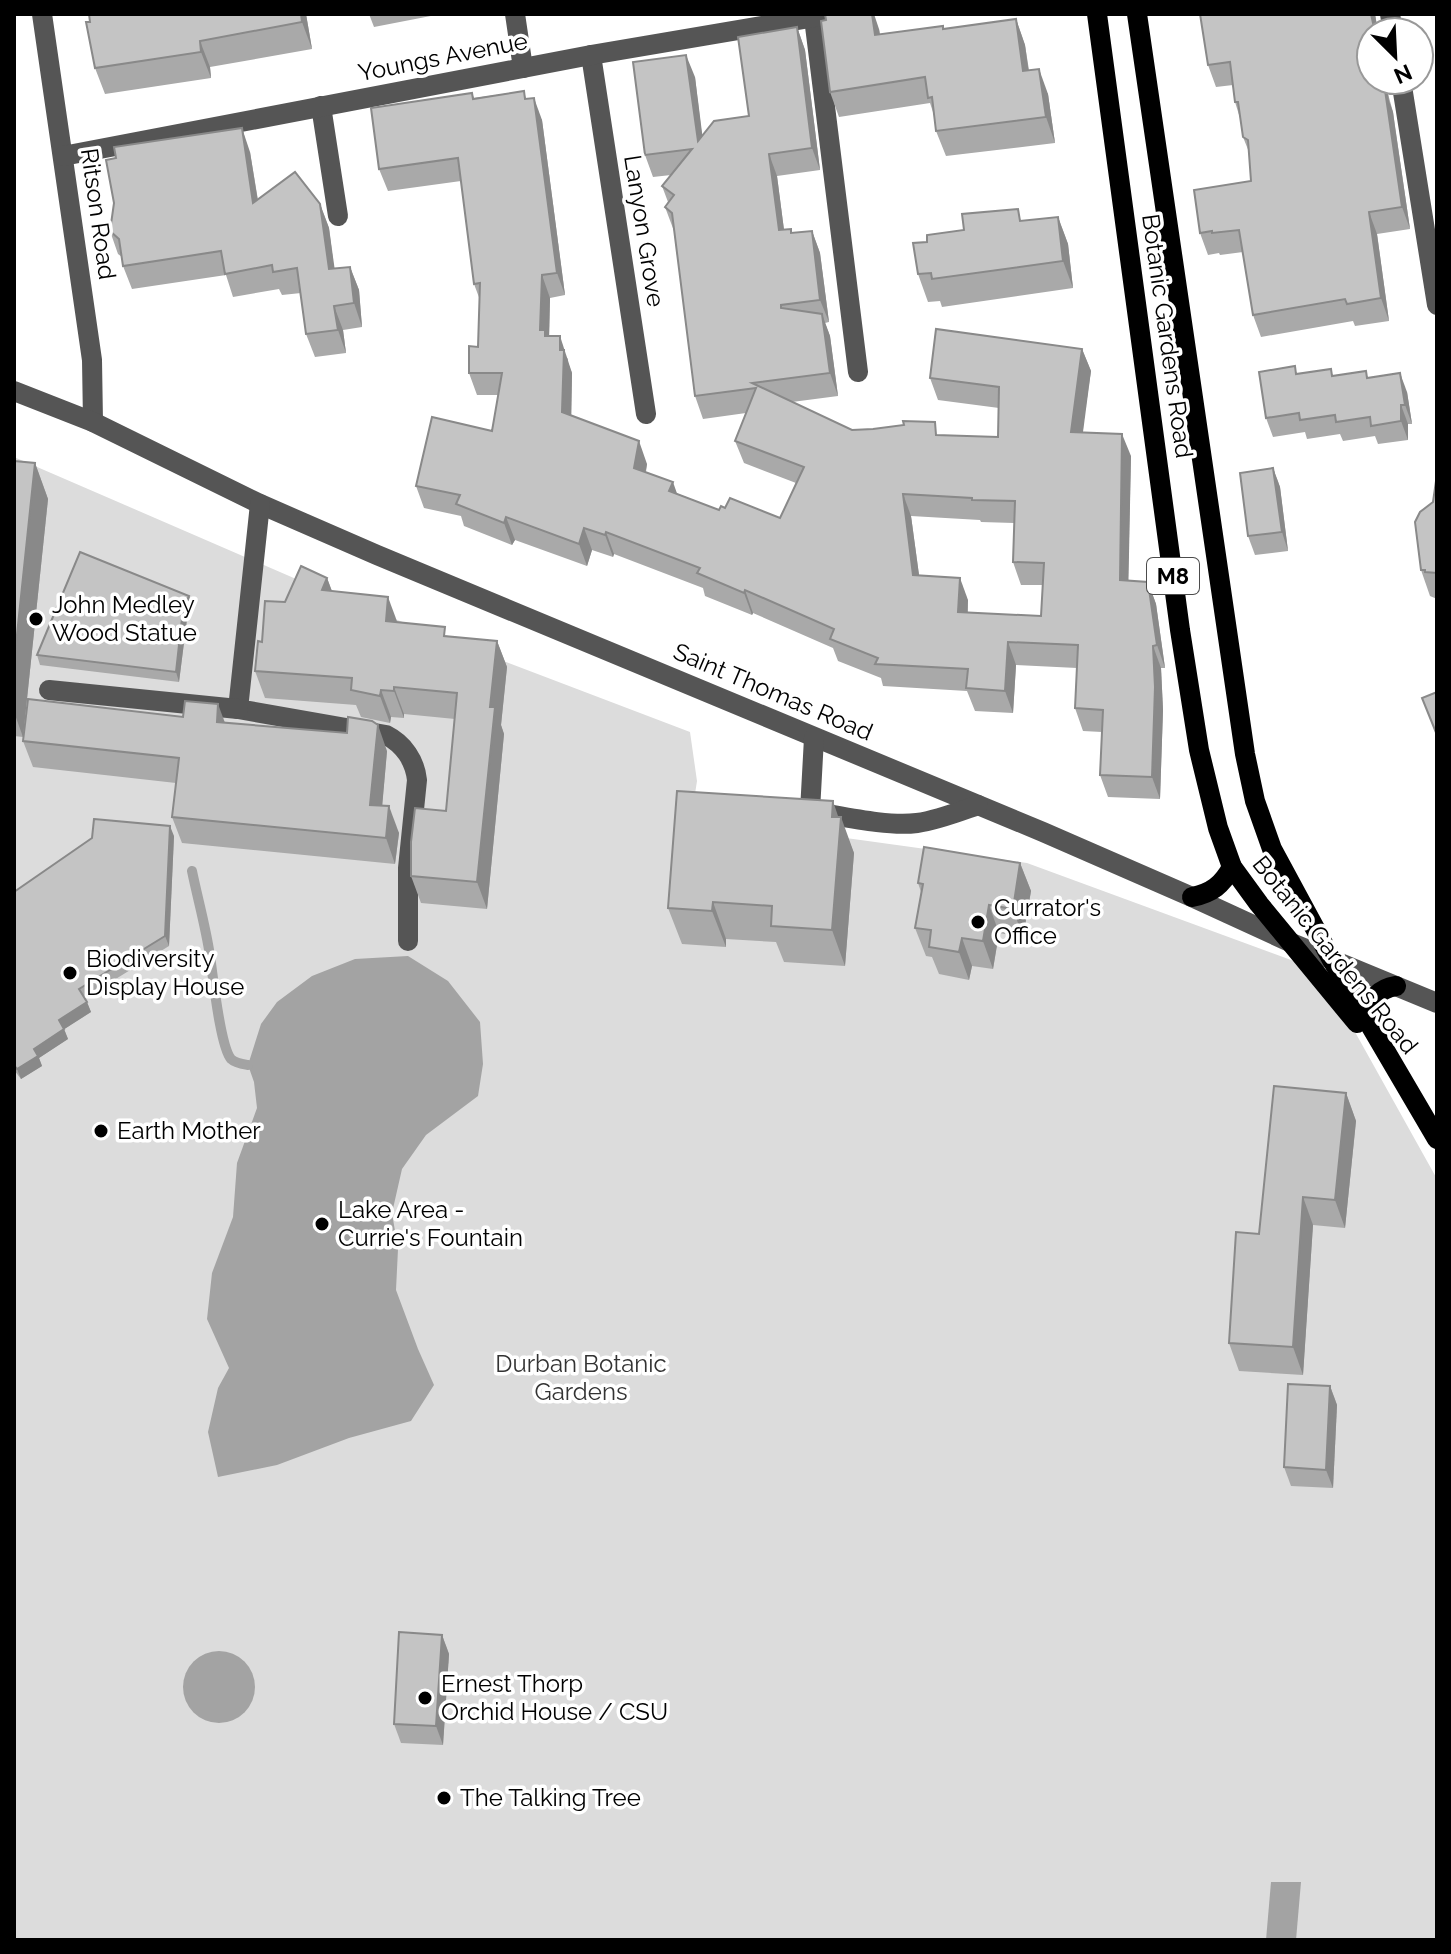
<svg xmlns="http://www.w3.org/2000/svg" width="1451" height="1954" font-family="Raleway,sans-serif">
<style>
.green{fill:#dcdcdc}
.water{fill:#a3a3a3}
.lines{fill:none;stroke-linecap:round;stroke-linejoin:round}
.stream{stroke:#a3a3a3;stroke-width:10}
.minor{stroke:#555;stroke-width:20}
.major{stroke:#000;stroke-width:20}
.wall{fill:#a9a9a9;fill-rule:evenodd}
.shaded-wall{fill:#898989}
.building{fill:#c4c4c4;stroke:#898989;stroke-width:2;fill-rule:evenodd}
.poi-dot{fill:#000;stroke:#fff;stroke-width:3}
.labels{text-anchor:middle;stroke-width:7;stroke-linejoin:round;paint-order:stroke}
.shield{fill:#fff;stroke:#4c4c4c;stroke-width:2}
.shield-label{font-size:22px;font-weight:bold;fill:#000}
.street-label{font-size:24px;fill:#000;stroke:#fff}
.poi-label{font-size:24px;fill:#000;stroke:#fff;text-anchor:start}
.park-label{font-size:24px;fill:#333;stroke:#fff}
</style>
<rect width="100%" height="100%" fill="#fff"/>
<path class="green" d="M14,457L303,582L425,631L690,732L697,781L690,826L846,838L1027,863L1321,971L1437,1179V1940H14Z"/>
<g class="water">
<path d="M408,956L448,981L480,1022L483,1064L478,1096L426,1135L402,1169L392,1213L398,1249L396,1290L418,1349L434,1385L411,1421L349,1438L277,1465L218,1477L208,1432L218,1388L229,1368L207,1319L212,1273L233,1217L237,1163L257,1108L254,1082L248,1065L261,1024L277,1002L312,976L355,959Z"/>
<circle cx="219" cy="1687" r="36"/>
<path d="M1271,1882H1301L1296,1940H1266Z"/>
</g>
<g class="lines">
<path class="stream" d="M192,871C198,900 206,928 210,956C213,976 220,1046 231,1059C235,1063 242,1064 248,1065"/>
<g class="minor">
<path d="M42,14L92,360L93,422"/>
<path d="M515,14L523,68"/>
<path d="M1390,14L1393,32"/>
<path d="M814,18L858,372"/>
<path d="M591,55L646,414"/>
<path d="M1401,80L1437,305"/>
<path d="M321,106L338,216"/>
<path d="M63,156L591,55L833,14"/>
<path d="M14,391L93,422L260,504L377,555L1043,832L1192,897L1294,944L1437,1003"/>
<path d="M260,504L238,709L386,735C404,744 415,761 417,780L408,868V941"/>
<path d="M49,690L238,709"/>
<path d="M800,810L810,811L814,738"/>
<path d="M810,811C842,816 887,827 917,823C938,820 958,812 978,805"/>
</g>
<g class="major">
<path d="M1097,14L1180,630L1199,750L1218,828L1232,867L1259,904L1357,1023"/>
<path d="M1137,14L1245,754L1255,801L1272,849L1332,960L1437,1139"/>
<path d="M1192,897C1212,893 1222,885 1232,867"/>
<path d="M1366,1019C1369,1001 1377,989 1396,986"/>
</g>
</g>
<g class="wall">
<path d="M306,14L312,49L210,67L211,78L105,94L95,68L90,22Z"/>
<path d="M369,14H441L374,27Z"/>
<path d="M1375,14L1378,32H1371L1393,112L1410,229L1377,234L1389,321L1355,326L1353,321L1261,337L1253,315L1243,252L1220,255L1219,253L1208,255L1200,233L1251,181L1249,152L1243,137L1240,118L1235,102L1233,85L1216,87L1208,65Z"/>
<path d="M1016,19L1025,45L1029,70L1048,94L1055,143L946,156L936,131L934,115L930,103L839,117L830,92L879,29L880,35L943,26L944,29Z"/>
<path d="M797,27L805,50L820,170L777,176L784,230L792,233L812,231L820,253L829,322L825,323L830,336L838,396L792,402L852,430L940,435L998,437L999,408L938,400L930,378L1082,349L1091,371L1082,432L1131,456L1128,581L1148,582L1156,604L1165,668H1161L1163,710L1160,799L1108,797L1100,775L1102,732L1083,731L1075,708L1077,668L1016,665L1013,713L975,711L967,691L883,686L881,678L838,661L833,648L753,613L752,615L705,596L703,588L614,554L613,557L592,550L587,566L515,540L512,545L464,526L461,516L424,508L416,486L492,431L498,395H477L469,373L478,347L480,300L474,284L461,181L388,191L379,169L472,93L474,98L524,91L526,99L542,120L565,295L550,298L549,336L568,359V363L572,373L571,415L647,464L646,472L676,493L719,510L725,508L780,518L796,483L744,463L735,441L746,413L703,419L695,396L674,231L665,207L668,202L662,186L671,175L653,177L645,155L695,77L702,136L749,116ZM911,516L980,520L981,522L1014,523L1013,562L1021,585H1043L1041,616L968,613V600L919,575Z"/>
<path d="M250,152L258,200L320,204L329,228L334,269L350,267L359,290L362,327L343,330L346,353L315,357L306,334L301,293L282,295L279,289L233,297L226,275L132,289L123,266L122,257L118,254L110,231Z"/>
<path d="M1058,217L1068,244L1073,288L942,307L940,301L928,302L918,274L927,242L1023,221Z"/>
<path d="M1297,374L1369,378L1407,392L1412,424H1408V440L1378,444L1375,436L1343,441L1340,434L1307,439L1305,432L1273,437L1266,418Z"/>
<path d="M14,461L35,463L48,499L23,737L14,736Z"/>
<path d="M1273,468L1280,487L1288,551L1255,555L1248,536Z"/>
<path d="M1437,481V599L1430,596L1421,570Z"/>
<path d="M327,578L332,591L397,622L448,636L497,641L507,667L501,725L504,734L487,909L421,903L411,876L446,811L455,719L404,714V718L391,717L390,723L361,717L356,705L265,698L255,671L285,602Z"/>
<path d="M189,596L192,605L187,619L179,682L40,665L37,655Z"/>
<path d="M225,723L387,751L382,806L399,833L395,864L182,843L172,817L176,783L33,767L23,741Z"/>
<path d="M839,817L854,853L845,966L784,962L776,942L726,939V947L682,944L668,908Z"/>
<path d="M174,836L169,946L85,998L91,1012L64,1029L68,1039L39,1058L42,1066L21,1079L14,1070V892Z"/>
<path d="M1020,863L1031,891L1023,937L999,933L993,969L972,966L969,980L939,974L932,957L926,956L915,928L921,892L918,883Z"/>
<path d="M1346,1093L1356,1121L1345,1228L1313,1225L1303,1375L1239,1371L1229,1343L1259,1234Z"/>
<path d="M1330,1386L1337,1405L1333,1488L1291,1486L1284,1467Z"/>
<path d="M442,1635L449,1654L443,1745L401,1743L394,1724Z"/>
</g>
<g class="shaded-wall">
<path d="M301,14H306L312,49L302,22Z"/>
<path d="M872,14H874L879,29L884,61L875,35Z"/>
<path d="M1371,14H1375L1378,32H1375Z"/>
<path d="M1016,19L1025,45L1032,96L1023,71Z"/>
<path d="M797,27L805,50L820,170L812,148Z"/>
<path d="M200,41L210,67L211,78L201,52Z"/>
<path d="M686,55L695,77L706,164L698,141Z"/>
<path d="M1039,69L1048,94L1055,143L1046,117Z"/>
<path d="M1381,80H1386L1389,101L1393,112L1395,127L1410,229L1402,207Z"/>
<path d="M534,98L542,120L565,295L557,273Z"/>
<path d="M242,128L250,152L262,227L253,203Z"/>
<path d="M769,154L777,176L787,253L779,230Z"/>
<path d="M320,204L329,228L338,293L329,269Z"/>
<path d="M1369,212L1377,234L1389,321L1381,298Z"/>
<path d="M1058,217L1068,244L1073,288L1063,261Z"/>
<path d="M812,231L820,253L829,322L820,300Z"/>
<path d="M350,267L359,290L362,327L354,303Z"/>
<path d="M542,275L550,298L549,341L540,330Z"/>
<path d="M334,306L343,330L346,353L338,330Z"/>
<path d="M822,314L830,336L838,396L830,373Z"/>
<path d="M560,336L572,373L571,434L562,412Z"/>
<path d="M1082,349L1091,371L1080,455L1071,432Z"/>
<path d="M1400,373L1407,392L1412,424L1405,405Z"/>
<path d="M1401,405L1408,424V440L1401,421Z"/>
<path d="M1122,434L1131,456L1128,603L1120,580Z"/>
<path d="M639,441L647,464L642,490L634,468Z"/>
<path d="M35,463L48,499L23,737L14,712V663Z"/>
<path d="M1273,468L1280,487L1288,551L1282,532Z"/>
<path d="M673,482L681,505L669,491Z"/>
<path d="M903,494L911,516L922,597L913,575Z"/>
<path d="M506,517L515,540L512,545L504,523Z"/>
<path d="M584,528L592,550L587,566L579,544Z"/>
<path d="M606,532L614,554L613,557L605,535Z"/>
<path d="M327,578L337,605L322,590Z"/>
<path d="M960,578L968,600L966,635L958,612Z"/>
<path d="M1148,582L1156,604L1165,668L1157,645Z"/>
<path d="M745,590L753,613L752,615L744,593Z"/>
<path d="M189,596L192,605L187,619L179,682L176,672L183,609Z"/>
<path d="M388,597L398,624L386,621Z"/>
<path d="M497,641L507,667L501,725L504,734L487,909L477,882L490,707Z"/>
<path d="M1008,642L1016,665L1013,713L1005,691Z"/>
<path d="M1153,646L1161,668L1163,710L1160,799L1152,777Z"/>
<path d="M394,687L404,714V718L394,691Z"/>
<path d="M381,690L391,717L390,723L380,696Z"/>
<path d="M218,704L228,731L217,722Z"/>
<path d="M378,725L387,751L380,831L370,805Z"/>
<path d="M833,801L840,822L841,817L854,853L845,966L832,930V817Z"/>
<path d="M389,806L399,833L395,864L386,838Z"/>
<path d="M170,826L174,836L169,946L165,936Z"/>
<path d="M1020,863L1031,891L1023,937L1013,909Z"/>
<path d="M713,902L726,939V947L712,911Z"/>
<path d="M989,905L999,933L993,969L983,941Z"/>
<path d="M962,938L972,966L969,980L959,952Z"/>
<path d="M87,1002L91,1012L63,1030L59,1020Z"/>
<path d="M64,1029L68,1039L39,1058L42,1066L21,1079L17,1069L34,1049Z"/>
<path d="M1346,1093L1356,1121L1345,1228L1335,1200Z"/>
<path d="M1303,1197L1313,1225L1303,1375L1293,1347Z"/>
<path d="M1330,1386L1337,1405L1333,1488L1326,1470Z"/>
<path d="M442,1635L449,1654L443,1745L436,1726Z"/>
</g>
<g class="building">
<path d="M89,14H301L302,22L200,41L201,52L95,68L86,22H90Z"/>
<path d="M825,14H872L875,35L943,26V29L1016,19L1023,71L1039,69L1046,117L936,131L932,97L928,98L925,77L830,92L821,21L826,20Z"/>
<path d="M1200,14H1371L1375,32H1371V80H1381L1382,91L1385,90L1402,207L1369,212L1381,298L1347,304L1345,299L1253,315L1239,230L1212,233V231L1200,233L1194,190L1251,181L1248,140L1243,137L1238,102H1235L1230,62L1208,65Z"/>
<path d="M797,27L812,148L769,154L779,230L791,229V233L812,231L820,300L781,305V308L822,314L830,373L752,383L852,430L873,429L904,425L903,421L935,422L936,435L998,437L999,387L930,378L936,329L1082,349L1071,432L1122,434L1120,580L1148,582L1157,645L1153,646L1155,687L1152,777L1100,775L1103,710L1075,708L1078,645L1008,642L1005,691L966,688L968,669L875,664L878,658L830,639L834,629L745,590L744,593L697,573L700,568L606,532L605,535L584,528L579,544L506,517L504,523L456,504L460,495L416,486L432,417L492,431L502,373H469V346L478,347L480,283L474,284L458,158L379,169L371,108L472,93L473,99L524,91L525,99L534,98L557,273L542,275L540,330H545V336H560V350H564L562,412L639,441L634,468L673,482L669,491L719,510L721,506L725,508L730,498L780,518L804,467L735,441L756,388L695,396L672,213L665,207L674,195L662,186L692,149L645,155L633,62L686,55L698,141L714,121L749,116L738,37ZM903,494L972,498V500L1015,501L1013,562L1044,563L1041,616L958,612L960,578L913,575Z"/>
<path d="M242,128L253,203L295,172L320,204L329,269L350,267L354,303L334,306L338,330L306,334L297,268L273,272L272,265L225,274L221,251L123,266L119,239L110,231L114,203L106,160L116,158L114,147Z"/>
<path d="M1018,209L1020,221L1058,217L1063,261L932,279L931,273L918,274L913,243L927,242V235L964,230L962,214Z"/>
<path d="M1295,366L1296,374L1331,369L1332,376L1366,371L1367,378L1400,373L1405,405H1401V421L1371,426L1370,417L1336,422L1335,415L1300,420L1299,413L1266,418L1259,372Z"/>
<path d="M14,461L35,463L14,663Z"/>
<path d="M1273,468L1282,532L1248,536L1240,473Z"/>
<path d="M1436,481H1437V573L1425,572V570H1421L1415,522L1420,512L1433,502Z"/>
<path d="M80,552L189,596L183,609L176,672L37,655Z"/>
<path d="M301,566L327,578L322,590L388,597L386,621L445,627L444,636L497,641L490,707H495L477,882L411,876V842L415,808L446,811L457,693L394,687V691L381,690L380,696L351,690L352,678L255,671L258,641L262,642L265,601L285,602Z"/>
<path d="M1437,692V735L1422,698Z"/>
<path d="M28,699L183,717L185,701L218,704L217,722L347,733L348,717L372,721L378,725L370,805L389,806L386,838L172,817L179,758L23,741Z"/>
<path d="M677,791L833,801L832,817H841L832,930L771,926L772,906L713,902L712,911L668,908Z"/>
<path d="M94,819L170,826L165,936L79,989L87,1002L59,1020L64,1029L34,1049L38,1056L17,1069L14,1065V892L92,838Z"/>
<path d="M924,847L1020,863L1013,909L989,905L983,941L962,938L959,952L929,947L931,930L915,928L923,884L918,883Z"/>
<path d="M1274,1086L1346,1093L1335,1200L1303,1197L1293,1347L1229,1343L1236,1232L1259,1234Z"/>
<path d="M1288,1384L1330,1386L1326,1470L1284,1467Z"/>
<path d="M399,1632L442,1635L436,1726L394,1724Z"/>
</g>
<g class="poi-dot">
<circle cx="36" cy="619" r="8"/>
<circle cx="978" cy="922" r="8"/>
<circle cx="70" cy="973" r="8"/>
<circle cx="101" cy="1131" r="8"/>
<circle cx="322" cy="1224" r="8"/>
<circle cx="425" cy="1698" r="8"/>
<circle cx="444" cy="1798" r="8"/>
</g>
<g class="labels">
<rect class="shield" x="1147" y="558" width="52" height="36" rx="6"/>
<g class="shield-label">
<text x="1173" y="584">M8</text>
</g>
<g class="street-label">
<text transform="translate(443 57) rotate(-11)" y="8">Youngs Avenue</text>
<text transform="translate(98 214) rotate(82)" y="8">Ritson Road</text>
<text transform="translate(644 231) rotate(81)" y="8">Lanyon Grove</text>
<text transform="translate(1167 336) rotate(82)" y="8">Botanic Gardens Road</text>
<text transform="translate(773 692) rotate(23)" y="8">Saint Thomas Road</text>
<text transform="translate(1335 955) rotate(51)" y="8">Botanic Gardens Road</text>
</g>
<g class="poi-label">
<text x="52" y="613">John Medley<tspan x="52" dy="28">Wood Statue</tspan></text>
<text x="994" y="916">Currator's<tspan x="994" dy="28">Office</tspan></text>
<text x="86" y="967">Biodiversity<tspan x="86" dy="28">Display House</tspan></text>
<text x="117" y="1139">Earth Mother</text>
<text x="338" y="1218">Lake Area -<tspan x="338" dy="28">Currie's Fountain</tspan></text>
<text x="441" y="1692">Ernest Thorp<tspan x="441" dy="28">Orchid House / CSU</tspan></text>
<text x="460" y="1806">The Talking Tree</text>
</g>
<g class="park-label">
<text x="581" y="1372">Durban Botanic<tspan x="581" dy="28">Gardens</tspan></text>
</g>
</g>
<rect width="1451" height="1954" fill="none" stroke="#000000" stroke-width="32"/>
<g transform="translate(1395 56) rotate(156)"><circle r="38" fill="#ffffff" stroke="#999999" stroke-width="2"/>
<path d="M0-6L14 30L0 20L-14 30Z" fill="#000000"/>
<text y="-12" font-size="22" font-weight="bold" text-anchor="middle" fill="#000000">N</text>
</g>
</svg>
